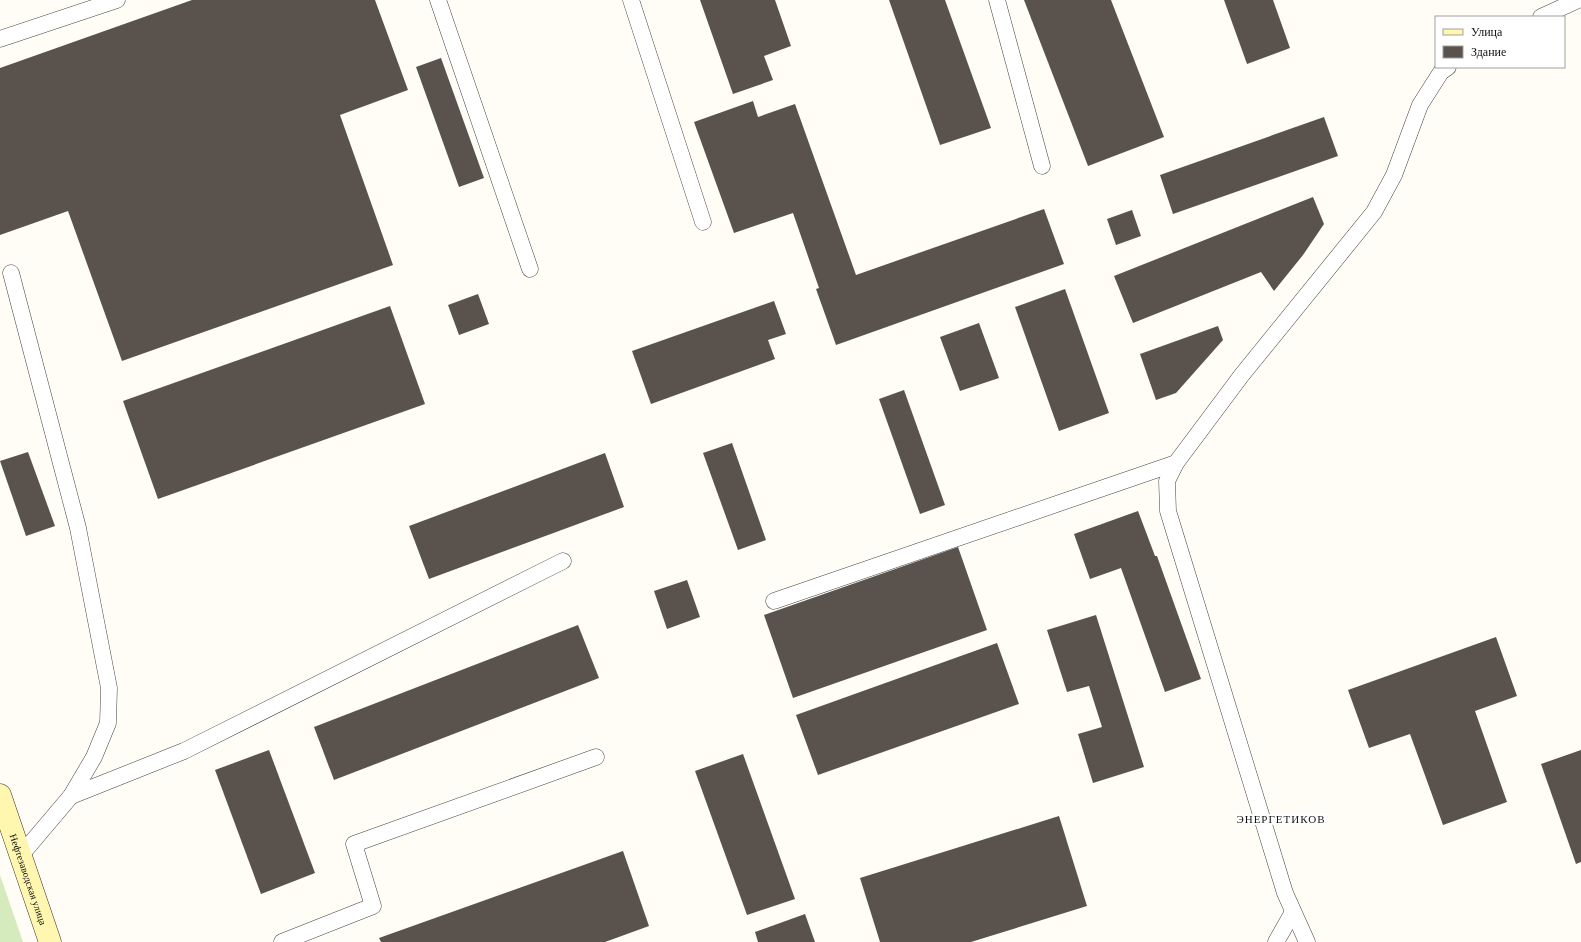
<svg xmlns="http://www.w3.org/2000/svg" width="1581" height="942" font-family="'Times New Roman',serif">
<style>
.green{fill:#d5ebbd}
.building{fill:#5a524d}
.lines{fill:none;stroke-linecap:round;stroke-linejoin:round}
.service-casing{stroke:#444;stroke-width:17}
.secondary-casing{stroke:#333;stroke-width:23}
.service{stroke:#fff;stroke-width:16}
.secondary{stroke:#fff6b0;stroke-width:22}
.labels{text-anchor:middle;stroke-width:4;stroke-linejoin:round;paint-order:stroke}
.street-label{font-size:10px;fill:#111;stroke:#fff}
.neighbourhood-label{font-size:11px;letter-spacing:1px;fill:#111;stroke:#fff}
</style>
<rect width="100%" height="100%" fill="#fffdf5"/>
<path class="green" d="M0,875L23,942H0Z"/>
<g class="building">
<path d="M192,0H375L408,90L340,115L393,265L122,361L68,211L0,235V68Z"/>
<path d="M700,0H775L791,46L764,56L773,80L733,94Z"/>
<path d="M889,0H945L991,128L940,145Z"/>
<path d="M1024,0H1111L1164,137L1088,166Z"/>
<path d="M1224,0H1273L1290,48L1247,64Z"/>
<path d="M441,58L484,178L459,187L416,67Z"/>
<path d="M753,101L758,117L795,104L856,275L1044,209L1064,264L836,345L816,289L819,288L793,213L734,233L694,122Z"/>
<path d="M1324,117L1338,156L1173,214L1160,175Z"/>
<path d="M1313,197L1324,224L1303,255L1274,291L1261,272L1133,323L1114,276Z"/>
<path d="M1132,210L1141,236L1116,245L1107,219Z"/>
<path d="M1065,289L1109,413L1059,431L1015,307Z"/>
<path d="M478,294L489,324L459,335L448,305Z"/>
<path d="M774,301L786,334L768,340L775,359L651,404L632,351Z"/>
<path d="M390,306L425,404L158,499L123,401Z"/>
<path d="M979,323L999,378L960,391L940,337Z"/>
<path d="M1218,326L1223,340L1176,393L1156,400L1140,354Z"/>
<path d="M904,390L945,505L920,514L879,399Z"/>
<path d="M732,443L766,540L738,550L703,453Z"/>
<path d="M28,452L55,526L26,536L0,461Z"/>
<path d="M605,453L624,507L429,579L409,526Z"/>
<path d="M1138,511L1155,556H1157L1201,679L1165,692L1121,568L1090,579L1074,534Z"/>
<path d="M958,547L987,630L793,698L764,615Z"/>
<path d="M687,580L700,617L667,629L654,591Z"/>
<path d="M1096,615L1144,767L1093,783L1078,734L1102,727L1089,686L1067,692L1047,630Z"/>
<path d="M578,625L599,678L334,780L314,727Z"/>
<path d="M1496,637L1517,696L1475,711L1507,802L1443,825L1410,734L1369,748L1348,690Z"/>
<path d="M997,643L1019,704L818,775L796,715Z"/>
<path d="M269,750L315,873L261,894L215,770Z"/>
<path d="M1581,750V862L1576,864L1541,764Z"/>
<path d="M743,754L795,899L747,915L695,771Z"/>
<path d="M1059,816L1087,906L971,942H880L860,878Z"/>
<path d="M623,851L649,926L605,942H381L379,938Z"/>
<path d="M805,914L815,942H758L755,932Z"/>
</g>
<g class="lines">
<defs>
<g id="service">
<path d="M438,0L530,269"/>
<path d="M631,0L703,222"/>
<path d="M997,0L1042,166"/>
<path d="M1541,17L1578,0"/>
<path d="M0,39L117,0"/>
<path d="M11,273L78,528L109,688L108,723L94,757L71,796L21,855"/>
<path d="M774,601L1176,463"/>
<path d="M71,796L184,751L563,561"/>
<path d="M282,942L373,906L354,844L596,757"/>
<path d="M1276,942L1293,912"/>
<path d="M1307,942L1285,893L1168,511L1167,481L1176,463L1241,376L1374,212L1394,175L1420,105L1441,72L1448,67"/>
</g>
<g id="secondary">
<path id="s1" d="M0,795L50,942"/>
</g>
</defs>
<use href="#service" class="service-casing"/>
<use href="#secondary" class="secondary-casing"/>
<use href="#service" class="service"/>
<use href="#secondary" class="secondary"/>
</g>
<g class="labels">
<g class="street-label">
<text dy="4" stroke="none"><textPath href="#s1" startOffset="89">Нефтезаводская улица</textPath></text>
</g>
<g class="neighbourhood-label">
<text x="1281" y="823">ЭНЕРГЕТИКОВ</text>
</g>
</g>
<rect x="1435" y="16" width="130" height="52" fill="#ffffff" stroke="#a0a0a0"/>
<rect x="1443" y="29" width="20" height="6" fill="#fff6b0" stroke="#a0a0a0"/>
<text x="1471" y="36" font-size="12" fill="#111111">Улица</text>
<rect x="1443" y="46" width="20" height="12" fill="#5a524d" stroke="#a0a0a0"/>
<text x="1471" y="56" font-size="12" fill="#111111">Здание</text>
</svg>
